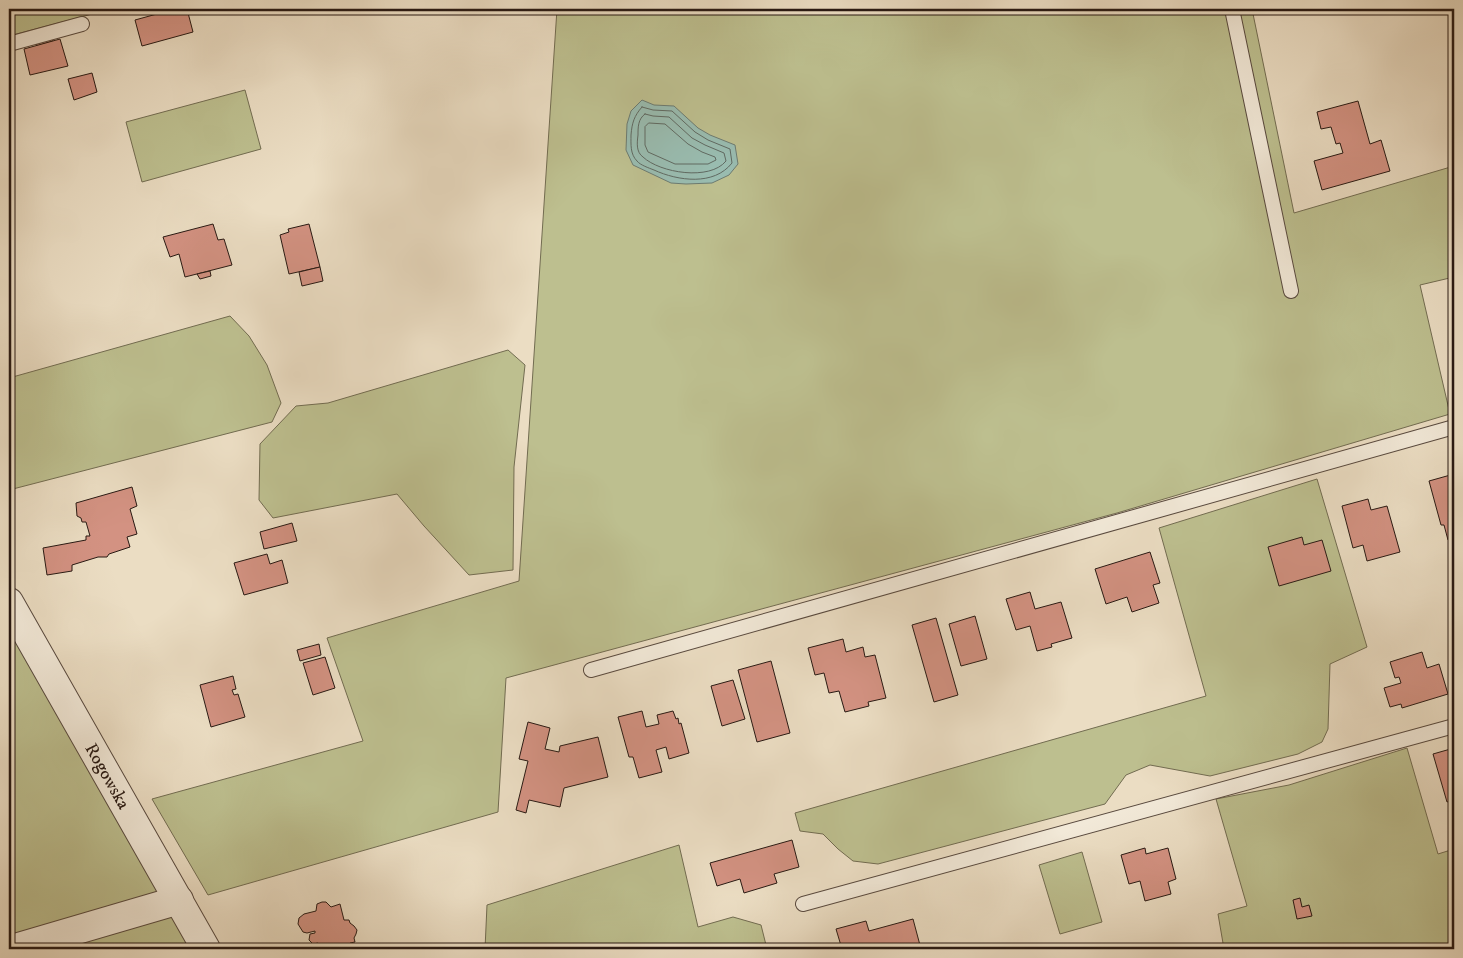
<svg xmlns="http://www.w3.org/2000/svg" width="1463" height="958" font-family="'IM FELL DW Pica',serif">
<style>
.green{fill:#bdbf8f;stroke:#726c51}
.water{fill:#99bcb0;stroke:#6c7b71}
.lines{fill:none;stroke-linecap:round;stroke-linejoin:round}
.shore{stroke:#606a62;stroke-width:1}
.building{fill:#d39282;stroke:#281913}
.lane-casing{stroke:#594a3f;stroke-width:16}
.street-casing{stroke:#594a3f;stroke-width:30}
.lane{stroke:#f2e9d8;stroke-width:14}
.street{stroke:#f2e9d8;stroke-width:28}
.labels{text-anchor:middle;stroke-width:4;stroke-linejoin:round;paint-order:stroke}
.street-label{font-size:18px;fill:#281913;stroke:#f2e9d8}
</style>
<rect width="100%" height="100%" fill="#ebddc3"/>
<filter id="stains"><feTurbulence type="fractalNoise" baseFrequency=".004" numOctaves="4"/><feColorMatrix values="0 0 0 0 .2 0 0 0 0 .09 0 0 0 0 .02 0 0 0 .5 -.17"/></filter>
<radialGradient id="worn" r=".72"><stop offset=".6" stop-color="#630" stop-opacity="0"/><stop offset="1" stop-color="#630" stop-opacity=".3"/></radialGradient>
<g class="green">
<path d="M9,9H111L9,36Z"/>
<path d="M557,9H1217L1218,12L1229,9H1252L1294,213L1454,166V277L1420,285L1450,414L1117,513L506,678L498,812L208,895L152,799L363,741L327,638L519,581Z"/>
<path d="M245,90L261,149L142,182L126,122Z"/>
<path d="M230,316L249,336L267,365L281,403L272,422L9,490V378Z"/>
<path d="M508,350L525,365L514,467L513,570L469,575L424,526L397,494L273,518L259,500L260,444L296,406L328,403Z"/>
<path d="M1317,479L1367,647L1330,664L1328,729L1322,742L1298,754L1210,776L1150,765L1126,775L1105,804L878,864L853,861L838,849L823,834L800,831L795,813L1206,696L1159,528Z"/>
<path d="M9,627L193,949H9Z"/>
<path d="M1407,748L1438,854L1454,849V949H1224L1218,914L1247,906L1216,799L1289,785Z"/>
<path d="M679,845L698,927L733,917L761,925L767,949H485L487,905Z"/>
<path d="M1082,852L1102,922L1060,934L1039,865Z"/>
</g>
<path class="water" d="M642,100L654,105L674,106L698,128L710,135L735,145L738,164L729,175L712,183L686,184L671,183L633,165L626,150L627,124L631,111Z"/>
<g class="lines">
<g class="shore">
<path d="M642,107L653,110L672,111L695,132L708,140L730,149L732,163C714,186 678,181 654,170C649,168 640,165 637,161C630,154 631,144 631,135C632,123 634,116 642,107Z"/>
<path d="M645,114L653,116L669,117L692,138L705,145L724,153L726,161C710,181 660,173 643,157C636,152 637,143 638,135C638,127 638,119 645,114Z"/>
<path d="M649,123L665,124L688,144L702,152L715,157L716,160L708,164H675L648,152L645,145V127Z"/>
</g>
</g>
<g class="building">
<path d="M175,9H187L193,32L142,46L135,20Z"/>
<path d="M52,36L53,41L37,46L36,41Z"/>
<path d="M60,39L68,66L30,75L24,49Z"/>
<path d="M92,73L97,92L74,100L68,79Z"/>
<path d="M1358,101L1370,144L1381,140L1390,171L1322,190L1314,161L1343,153L1340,143L1336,144L1331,127L1321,129L1317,112Z"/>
<path d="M213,224L218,240L224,239L232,265L185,277L179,254L170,257L163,237Z"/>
<path d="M309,224L320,267L289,274L280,235L289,232L288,229Z"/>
<path d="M320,267L323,281L302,286L299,272Z"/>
<path d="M210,271L211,276L200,279L197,274Z"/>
<path d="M1454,474V538L1448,540L1444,525H1441L1429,481Z"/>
<path d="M132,487L137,506L130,509L137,534L127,537L130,547L109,554L107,557H98L72,565V571L47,575L43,548L86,540V536H90L86,522H82L81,518L77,516L76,503Z"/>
<path d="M1368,499L1371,510L1387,506L1400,552L1367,561L1363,545L1353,548L1342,506Z"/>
<path d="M292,523L297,541L264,549L260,532Z"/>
<path d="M1302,537L1304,545L1322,540L1331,571L1279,586L1268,547Z"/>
<path d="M1150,552L1160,583L1153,585L1159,603L1132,612L1127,597L1106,604L1095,569Z"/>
<path d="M267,554L270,564L282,560L288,583L244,595L234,563Z"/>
<path d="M1030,592L1035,609L1061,602L1072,638L1051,644L1052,647L1037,651L1030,626L1016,630L1006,599Z"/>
<path d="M975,616L987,659L961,666L949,624Z"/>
<path d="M936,618L958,695L934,702L912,625Z"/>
<path d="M843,639L846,652L863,647L865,657L875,655L886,698L868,702L869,706L845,712L839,691L829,693L824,673L815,675L808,648Z"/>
<path d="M319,644L321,655L300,661L297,650Z"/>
<path d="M1422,652L1427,668L1439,664L1448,694L1402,708L1401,704L1390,707L1384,688L1401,683L1399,677L1395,678L1390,662Z"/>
<path d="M325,657L335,688L313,695L303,663Z"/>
<path d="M771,661L790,733L757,742L738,670Z"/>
<path d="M233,676L236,689L232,690L234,695L238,694L245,717L211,727L200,685Z"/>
<path d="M733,680L745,719L722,726L711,686Z"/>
<path d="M642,711L646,727L659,724L657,715L673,711L676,719L678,718L679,724L681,723L689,753L669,759L666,747L656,750L662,772L639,778L633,757H629L618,717Z"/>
<path d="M528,722L550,728L545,749L559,752L560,746L598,737L608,777L564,788L560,807L529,800L526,813L516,810L528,761L519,759Z"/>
<path d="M1454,748V800L1447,802L1433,754Z"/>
<path d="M792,840L799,867L774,874L777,883L744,893L740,879L717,886L710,863Z"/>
<path d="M1145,848L1146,854L1168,848L1176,879L1168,882L1171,894L1145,901L1140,881L1129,884L1121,855Z"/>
<path d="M1300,898L1302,907L1309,905L1312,916L1297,919L1293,900Z"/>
<path d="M322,902H326L331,907L340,904L344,920H349L350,923L354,926L357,930L356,934L354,938L355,942L350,943L352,949H320L318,943L313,944L309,940L310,934L315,933V931L307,933L303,932L298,924L299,918L304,914L316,911L317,904Z"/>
<path d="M913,919L921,949H842L836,929L866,921L869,931Z"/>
</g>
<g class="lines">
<defs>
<g id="lane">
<path d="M1232,9L1291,291"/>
<path d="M9,44L82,24"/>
<path d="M591,670L1454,427"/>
<path d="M803,904L1454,726"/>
</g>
<g id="street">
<path id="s1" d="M9,602L206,949"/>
<path d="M12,949L179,900"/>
</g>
</defs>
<use href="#lane" class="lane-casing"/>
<use href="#street" class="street-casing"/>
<use href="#lane" class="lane"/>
<use href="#street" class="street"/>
</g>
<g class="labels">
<g class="street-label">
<text dy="6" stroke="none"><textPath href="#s1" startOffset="200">Rogowska</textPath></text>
</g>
</g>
<rect width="1463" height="958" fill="none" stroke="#ebddc3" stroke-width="30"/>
<rect x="10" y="10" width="1443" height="938" fill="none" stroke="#281913" stroke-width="2.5"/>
<rect x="15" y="15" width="1433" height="928" fill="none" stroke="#281913"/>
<rect width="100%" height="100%" filter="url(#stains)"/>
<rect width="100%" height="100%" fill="url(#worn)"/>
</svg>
